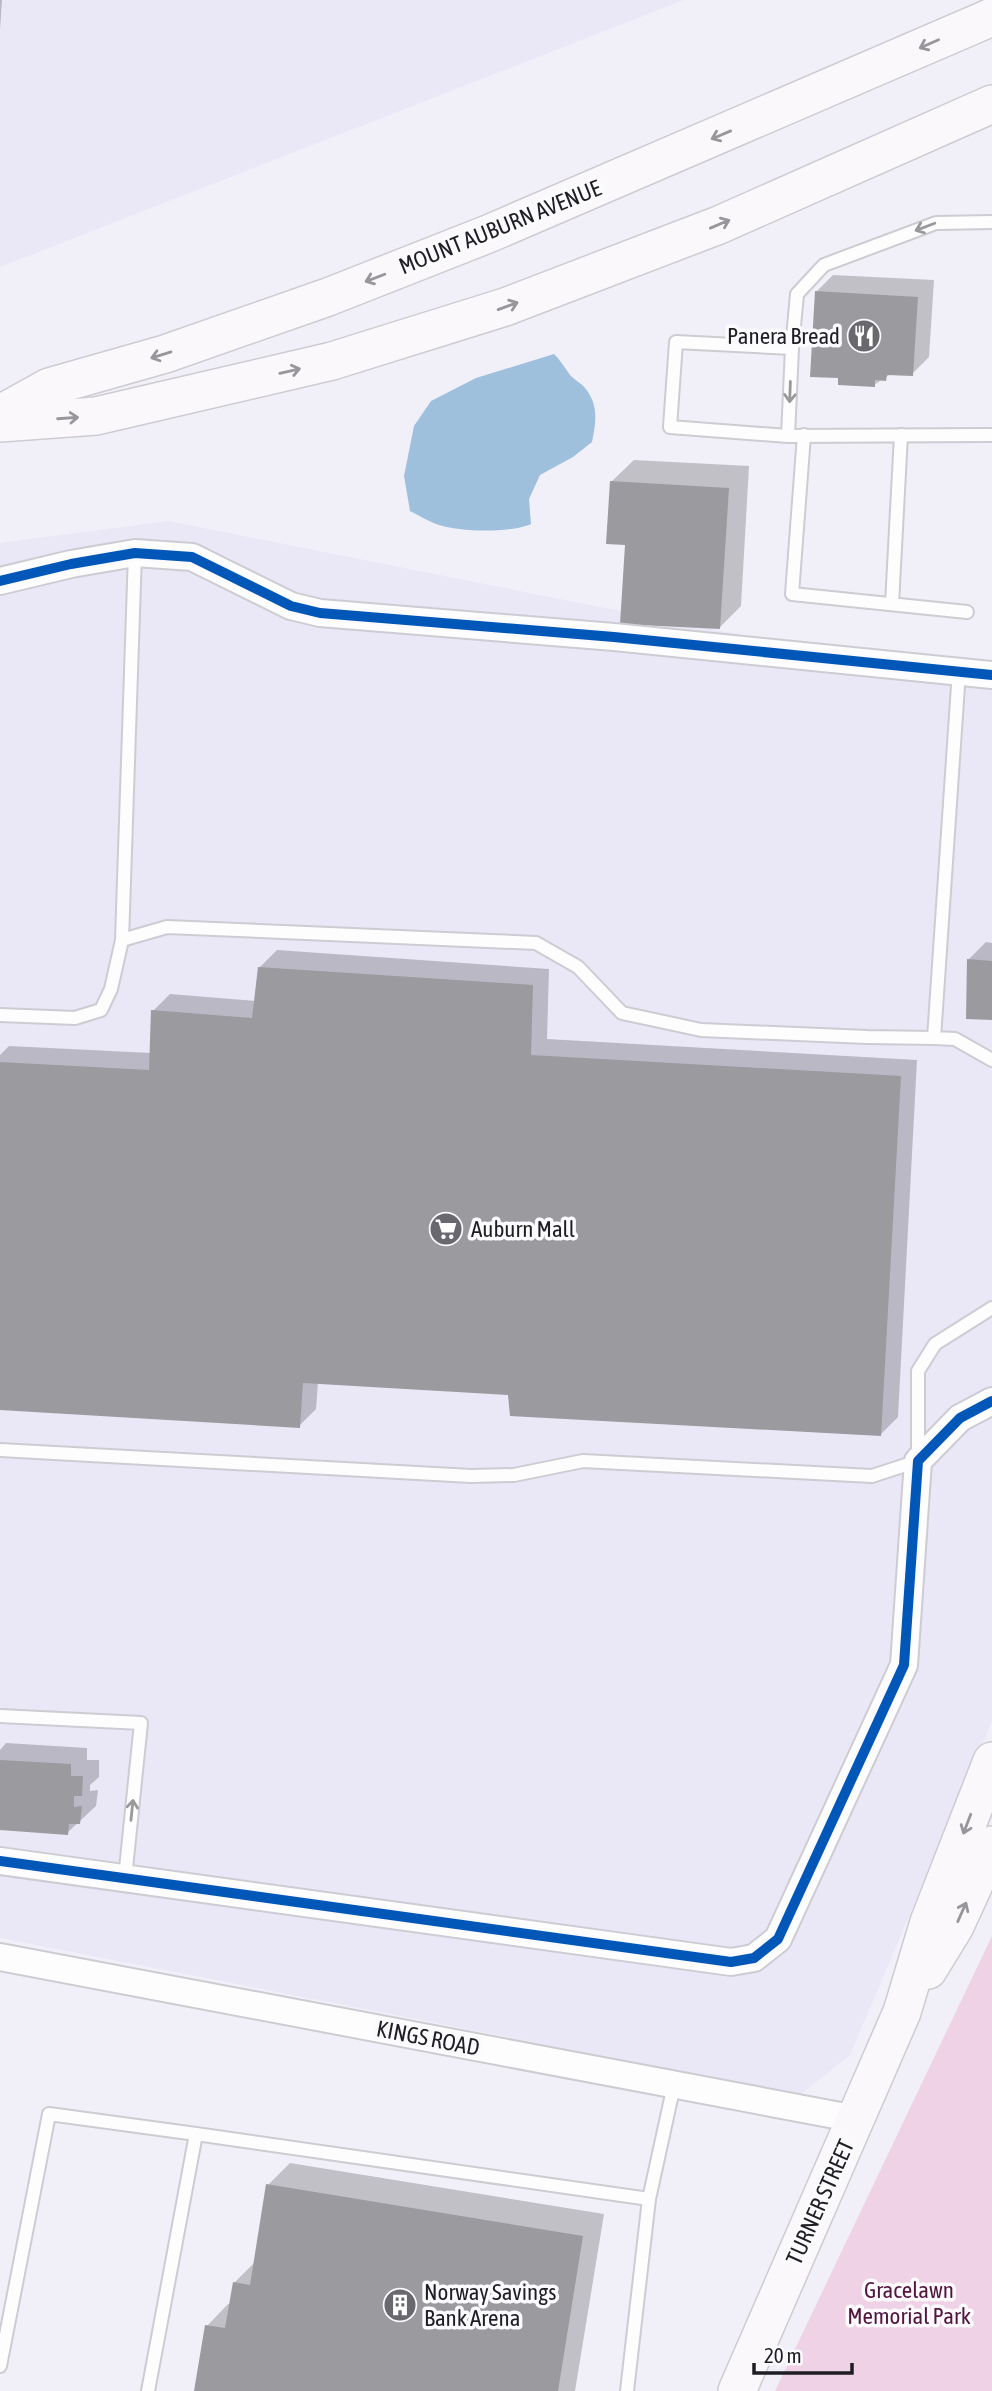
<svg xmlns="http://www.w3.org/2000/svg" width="992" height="2391" font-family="'Asap Condensed',sans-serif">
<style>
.built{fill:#eae7f7}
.green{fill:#f0d2e6}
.water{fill:#9ec0dd}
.shadow{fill:#0003}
.building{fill:#9a9a9f}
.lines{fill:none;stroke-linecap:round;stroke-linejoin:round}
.service-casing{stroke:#cdccd2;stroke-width:16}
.minor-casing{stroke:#cdccd2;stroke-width:30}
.secondary-casing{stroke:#cdccd2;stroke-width:40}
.service{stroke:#fdfdfe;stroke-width:12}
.minor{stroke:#fdfdfe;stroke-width:26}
.secondary{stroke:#faf8fb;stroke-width:37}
.cycleway-casing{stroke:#fbfbfe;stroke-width:15}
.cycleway{stroke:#0057b8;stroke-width:10}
.oneway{stroke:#97969a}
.oneway2{stroke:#99999b}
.labels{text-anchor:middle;stroke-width:7;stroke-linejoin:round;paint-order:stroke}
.street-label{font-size:23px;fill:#1e1e23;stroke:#fbfbfe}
.poi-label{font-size:23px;fill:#1e1e23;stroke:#fbfbfe;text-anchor:start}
.park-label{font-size:23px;fill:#54143e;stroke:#fbfbfe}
</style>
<rect width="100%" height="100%" fill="#f1f0f8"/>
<g class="built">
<path d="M0,0H684L0,267Z"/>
<path d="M168,521L992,685V1721L850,2055L801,2094L0,1938V543Z"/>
</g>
<path class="green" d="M992,1936V2391H775Z"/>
<path class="water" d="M554,354C560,360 563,365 568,372C571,378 580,382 585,388C599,405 596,422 592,442L573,457L540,475L529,499L531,524C512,533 460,532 439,525C429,522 419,515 410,511L404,476L414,426L431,401L476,378Z"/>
<g class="shadow">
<path d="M0,0H2L0,30Z"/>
<path d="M833,275L934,280L929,357L912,374L892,373L874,385L817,291Z"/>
<path d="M634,460L749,466L741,606L719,628L627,543L612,481Z"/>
<path d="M986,942L992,943V1018L969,959Z"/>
<path d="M277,950L549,969L547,1039L917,1060L898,1417L881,1434L509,1393L318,1382L316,1409L299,1426L0,1408V1055L9,1046L151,1053L153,1011L170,994L256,1001L260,967Z"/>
<path d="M6,1743L87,1748V1760H99V1777L90,1785V1791L98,1790L96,1806L67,1833L0,1828V1750Z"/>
<path d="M290,2163L604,2214L575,2391H196L207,2326L228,2304H231L234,2283L255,2262L268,2185Z"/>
</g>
<g class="building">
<path d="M815,291L918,297L913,376L887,375L886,381L875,380V387L838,385V378L810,377Z"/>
<path d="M610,481L729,488L720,629L620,624L625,545L606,544Z"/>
<path d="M967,959L992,961V1020L966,1019Z"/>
<path d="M258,967L533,985L531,1055L901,1076L881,1436L510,1416L508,1395L303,1383L300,1428L0,1410V1062L149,1070L151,1010L252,1018Z"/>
<path d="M0,1760L71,1764V1776H83L82,1796H74V1807L82,1806L80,1824H69L68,1835L0,1830Z"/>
<path d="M266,2184L583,2236L558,2391H194L205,2325L225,2328L233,2282L250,2285Z"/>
</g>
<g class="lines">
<defs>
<g id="service">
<path d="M792,348L676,342L670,427L788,436L990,435"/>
<path d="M804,435L792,594L967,612"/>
<path d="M788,436L792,348L797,294L824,265L936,223L992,222"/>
<path d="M892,604L901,435"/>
<path d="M959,671L934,1038L955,1039L992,1060"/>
<path d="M122,940L167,927L536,943L578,967L622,1013L701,1030L867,1037L934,1038"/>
<path d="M0,1015L75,1018L101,1010L111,989L122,940L135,553"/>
<path d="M0,1450L471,1476L514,1475L583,1461L872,1476L918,1461V1371L935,1344L992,1308"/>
<path d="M0,1716L141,1723L125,1878"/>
<path d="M0,2366L49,2114L196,2134"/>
<path d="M148,2391L196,2134L649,2199L674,2085"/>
<path d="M627,2391L649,2199"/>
</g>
<g id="minor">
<path d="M0,581L71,564L135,553L192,557L291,606L320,613L614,637L992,675"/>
<path d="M0,1861L731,1962L754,1958L778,1939L904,1665L918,1461L960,1418L992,1401"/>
<path d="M0,1957L856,2119"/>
</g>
<g id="secondary">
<path d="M0,414L49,387L165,354L328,297L488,234L992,17"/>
<path d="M0,423L96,416L332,361L505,307L719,225L992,104"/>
<path d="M928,1970L955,1926L992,1845"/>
<path d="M737,2391L902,2012L929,1922L992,1761"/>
</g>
</defs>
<use href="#service" class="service-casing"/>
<use href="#minor" class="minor-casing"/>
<use href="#secondary" class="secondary-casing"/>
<use href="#service" class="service"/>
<use href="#minor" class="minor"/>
<use href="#secondary" class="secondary"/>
<defs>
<g id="cycleway">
<path d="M0,581L71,564L135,553L192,557L291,606L320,613L614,637L992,675"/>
<path d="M0,1861L731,1962L754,1958L778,1939L904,1665L918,1461L960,1418L992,1401"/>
</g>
</defs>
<use href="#cycleway" class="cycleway-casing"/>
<use href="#cycleway" class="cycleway"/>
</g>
<defs><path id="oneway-shaft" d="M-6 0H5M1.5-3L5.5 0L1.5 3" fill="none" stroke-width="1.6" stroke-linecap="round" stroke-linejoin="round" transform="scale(1.75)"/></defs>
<g class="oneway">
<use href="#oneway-shaft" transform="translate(929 44) rotate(156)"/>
<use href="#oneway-shaft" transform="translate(721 135) rotate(157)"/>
<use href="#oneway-shaft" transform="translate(720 224) rotate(-23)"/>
<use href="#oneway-shaft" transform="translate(375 278) rotate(159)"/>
<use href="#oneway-shaft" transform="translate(508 306) rotate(-20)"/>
<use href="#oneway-shaft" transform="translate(161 355) rotate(163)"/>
<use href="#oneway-shaft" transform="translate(290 371) rotate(-13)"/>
<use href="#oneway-shaft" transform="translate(68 418) rotate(-4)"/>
<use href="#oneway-shaft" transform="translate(967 1824) rotate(111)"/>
<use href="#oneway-shaft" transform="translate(962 1912) rotate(-66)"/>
</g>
<g class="oneway2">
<use href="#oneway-shaft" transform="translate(925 227) rotate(159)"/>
<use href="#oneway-shaft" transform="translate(790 392) rotate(92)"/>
<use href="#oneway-shaft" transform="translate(132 1810) rotate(-84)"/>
</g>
<defs>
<symbol id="restaurant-disc" viewBox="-11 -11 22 22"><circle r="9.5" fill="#68686e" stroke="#fbfbfe"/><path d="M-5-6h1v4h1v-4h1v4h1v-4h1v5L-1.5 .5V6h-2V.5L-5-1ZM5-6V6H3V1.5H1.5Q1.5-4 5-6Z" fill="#fff"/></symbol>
<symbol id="supermarket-disc" viewBox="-11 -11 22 22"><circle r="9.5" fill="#68686e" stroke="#fbfbfe"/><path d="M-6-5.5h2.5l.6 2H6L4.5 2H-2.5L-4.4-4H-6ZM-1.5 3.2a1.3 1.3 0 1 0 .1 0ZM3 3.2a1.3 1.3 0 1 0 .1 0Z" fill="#fff"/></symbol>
<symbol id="building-disc" viewBox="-11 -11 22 22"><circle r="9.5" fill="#68686e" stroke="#fbfbfe"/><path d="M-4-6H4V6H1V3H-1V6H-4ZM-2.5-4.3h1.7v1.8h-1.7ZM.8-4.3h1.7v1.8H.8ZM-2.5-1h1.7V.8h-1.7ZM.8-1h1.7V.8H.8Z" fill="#fff"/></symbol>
</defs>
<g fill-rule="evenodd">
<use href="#restaurant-disc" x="845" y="317" width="38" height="38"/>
<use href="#supermarket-disc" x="427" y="1210" width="38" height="38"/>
<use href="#building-disc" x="381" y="2286" width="38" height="38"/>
</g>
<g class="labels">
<g class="street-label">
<text transform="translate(500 227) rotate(-22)" y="8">MOUNT AUBURN AVENUE</text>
<text transform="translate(428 2038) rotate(11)" y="8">KINGS ROAD</text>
<text transform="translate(820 2202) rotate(-66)" y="8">TURNER STREET</text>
</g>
<g class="poi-label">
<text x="840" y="344" text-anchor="end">Panera Bread</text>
<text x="471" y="1237">Auburn Mall</text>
<text x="424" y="2300">Norway Savings<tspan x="424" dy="26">Bank Arena</tspan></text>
</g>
<g class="park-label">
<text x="909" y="2298">Gracelawn<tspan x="909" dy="26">Memorial Park</tspan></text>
</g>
</g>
<path d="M754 2363v10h98v-10" fill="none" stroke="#1e1e23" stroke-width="3.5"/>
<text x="764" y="2363" font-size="21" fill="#1e1e23" stroke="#fbfbfe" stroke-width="5" paint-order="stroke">20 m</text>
</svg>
